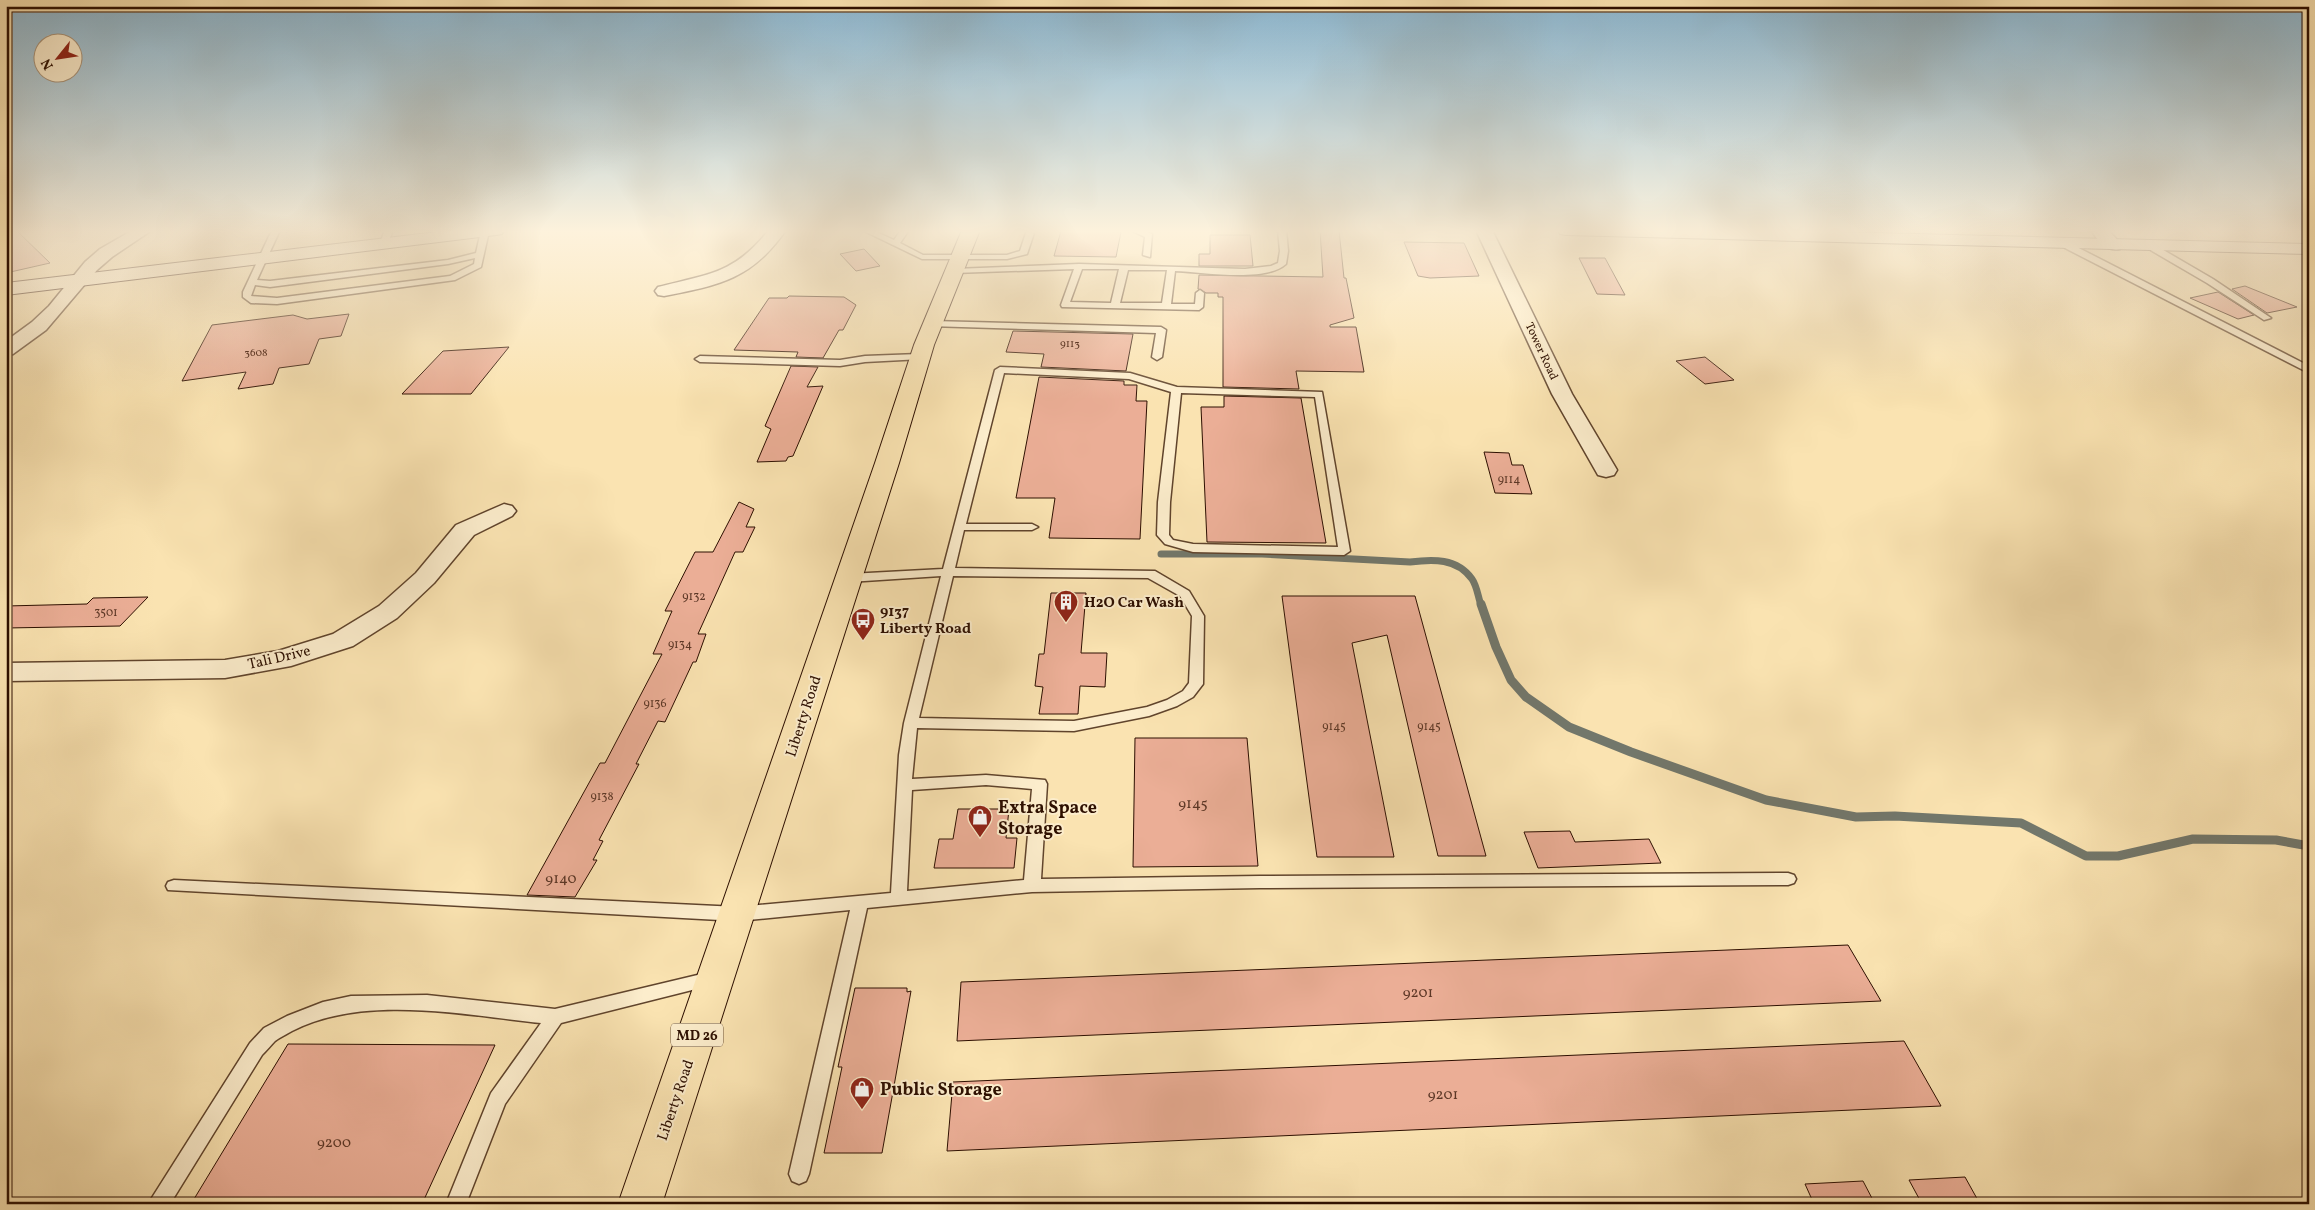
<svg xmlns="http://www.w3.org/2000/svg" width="2315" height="1210" font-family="Vollkorn,serif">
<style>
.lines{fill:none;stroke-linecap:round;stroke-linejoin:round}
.stream-far1{stroke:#72776b;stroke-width:7}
.stream{stroke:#72776b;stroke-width:9}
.building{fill:#ebae96;stroke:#2d0f00}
.lane-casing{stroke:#60442c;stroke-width:3}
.street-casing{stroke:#60442c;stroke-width:3}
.secondary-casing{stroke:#2d0f00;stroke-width:2}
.primary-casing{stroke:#2d0f00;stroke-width:2}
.lane{fill:#fcedcc;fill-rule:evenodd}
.street{fill:#fcedcc;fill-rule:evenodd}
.secondary{fill:#fcedcc;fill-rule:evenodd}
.primary{fill:#fae3b1;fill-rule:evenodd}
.labels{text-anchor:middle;stroke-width:4;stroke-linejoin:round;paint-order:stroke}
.far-number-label{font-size:11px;fill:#5c3726}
.far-street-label{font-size:12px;fill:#2d0f00;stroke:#fcedcc}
.number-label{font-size:12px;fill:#5c3726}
.shield{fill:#fcedcc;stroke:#6b523d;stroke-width:1}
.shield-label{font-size:14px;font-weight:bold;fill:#2d0f00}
.poi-label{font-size:15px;font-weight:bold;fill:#2d0f00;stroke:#fcedcc;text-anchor:start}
.street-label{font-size:15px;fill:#2d0f00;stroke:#fcedcc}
.near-number-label{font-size:15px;fill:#5c3726}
.near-poi-label{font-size:18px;font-weight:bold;fill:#2d0f00;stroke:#fcedcc;text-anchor:start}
</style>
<rect width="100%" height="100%" fill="#fae3b1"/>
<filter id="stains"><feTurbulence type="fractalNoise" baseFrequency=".004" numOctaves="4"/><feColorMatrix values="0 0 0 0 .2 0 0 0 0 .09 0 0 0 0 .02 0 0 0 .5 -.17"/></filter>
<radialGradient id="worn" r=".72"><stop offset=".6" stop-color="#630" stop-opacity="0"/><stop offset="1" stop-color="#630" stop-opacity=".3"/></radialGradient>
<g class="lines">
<path class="stream-far1" d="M1161,554H1262L1410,562C1433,559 1457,558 1472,579C1477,586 1478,597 1481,605"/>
<path class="stream" d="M1481,604L1496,647L1511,680L1526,697L1569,727L1631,752L1766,800L1856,817L1895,816L2021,823L2086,856H2118L2193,839L2276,840L2309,846"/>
</g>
<g class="building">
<path d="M6,230H16L50,263L6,273Z"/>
<path d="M1320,230H1339L1344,278H1346L1354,318L1330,325V327H1356L1364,372L1296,371L1299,389L1223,387V297H1218V293H1206L1198,289L1199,275L1323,277Z"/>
<path d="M1061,231L1121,232L1116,257L1054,256Z"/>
<path d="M1210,235H1250L1253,266H1199V254H1210Z"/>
<path d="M1404,242L1464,243L1479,276L1430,278L1418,276Z"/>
<path d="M864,249L880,266L856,271L840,254Z"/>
<path d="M1579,258H1605L1625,295L1597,294Z"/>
<path d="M2245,286L2297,307L2267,313L2232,289Z"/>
<path d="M2218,292L2254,315L2238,319L2190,298Z"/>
<path d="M789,296L844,297L856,305L843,330H839L823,358L796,357L798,352L734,350L769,298H787Z"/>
<path d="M349,314L341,336L319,339L309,364L279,368L273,384L238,389L246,372L182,381L212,325L293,315L307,319Z"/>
<path d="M1013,331L1133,334L1126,371L1041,367L1044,354L1006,352Z"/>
<path d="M509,347L471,394H402L443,351Z"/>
<path d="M1705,357L1734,380L1705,384L1676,361Z"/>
<path d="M791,366L818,367L807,387L823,386L793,456L788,457L786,461L757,462L771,429L765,426Z"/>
<path d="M1039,377L1124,381V385H1137L1136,401H1147L1140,539L1049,538L1055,498H1016Z"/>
<path d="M1224,396L1301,398L1326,543L1207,542L1201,407H1224Z"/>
<path d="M1484,452L1509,453L1512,465H1523L1532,494L1495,493Z"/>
<path d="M739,502L754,509L746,527H755L743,552H735L698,634H706L696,662H693L665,722L658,721L636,764H639L599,840L603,841L593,860H597L575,897L527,895L600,763H605L662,654H653L672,611H665L695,552H713Z"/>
<path d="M1051,593H1086L1081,653H1107L1105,687L1080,686L1078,714H1039L1043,687L1035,686L1039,654H1044Z"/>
<path d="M1282,596H1415L1486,856H1438L1387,635L1352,643L1394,857H1317Z"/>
<path d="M148,597L120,626L6,628V606L87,604L93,598Z"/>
<path d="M1135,738H1247L1258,866L1133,867Z"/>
<path d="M958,809H1009L1006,838H1017L1014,868H934L939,839H953Z"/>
<path d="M1570,831L1575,842L1649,839L1661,863L1538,868L1524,832Z"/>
<path d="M1848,945L1881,1001L957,1041L961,982Z"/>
<path d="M855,988H907V992L911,991L882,1153H824L842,1067H838Z"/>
<path d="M1904,1041L1941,1106L947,1151L953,1082Z"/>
<path d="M288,1044L495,1045L422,1204H191Z"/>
<path d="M1965,1177L1980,1204H1922L1909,1180Z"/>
<path d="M1863,1181L1875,1204H1814L1805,1184Z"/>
</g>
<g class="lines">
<defs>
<g id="lane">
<path d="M272,230H280L257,280L270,281L448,260L476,253L481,231H489L481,267L455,280L277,304L251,303L243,297V292ZM475,258L474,264L450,276L277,298L251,296L255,285L270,287L448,264Z"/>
<path d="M385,230H393L388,243L384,245L380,243Z"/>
<path d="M862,230H872L894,240L901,230H909L900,243L923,255H1007L1020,251L1027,230H1035L1027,254L1007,259H922Z"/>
<path d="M1130,230H1141L1152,234L1150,257L1143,255L1145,237Z"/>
<path d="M1278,230H1286L1288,251L1286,264C1265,283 1202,272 1175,271L1171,304H1195L1196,293L1200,290L1204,293L1203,307L1199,310L1062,307L1061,305L1074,269L954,273L950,271L954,269L1079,264L1245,269L1271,266L1278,263L1280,251ZM1082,269H1119L1111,303L1070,302ZM1128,270H1167L1162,303H1120Z"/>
<path d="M2061,242H2067L2309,366V373L2061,246Z"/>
<path d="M2147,244H2153L2213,279L2271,318L2264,320L2207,283L2147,248Z"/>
<path d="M932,321L1161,327L1166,330L1162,357L1157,360L1152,357L1156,333L929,326L928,324Z"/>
<path d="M919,354L924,357L922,359L865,362L840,366L700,362L695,359L700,356L840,360L865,356Z"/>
<path d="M1000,367L1130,373L1177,387L1322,392L1350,551L1344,555L1193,552L1165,544L1157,535L1158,502L1171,392L1129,379L1004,373L966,524H1032L1038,527L1032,530H964L955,568L1155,571L1189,591L1204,616L1203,684L1193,697L1177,706L1149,716L1074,731L917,728L912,779L986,775L1045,780L1047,784L1041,879L1260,876L1788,873L1794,875L1796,879L1794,883L1788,885L1260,888L1032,892L867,908L809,1174L806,1181L799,1184L792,1181L789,1174L850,910L738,921L168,890L166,886L168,882L174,880L738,907L891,893L899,755L904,723L941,576L849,582L843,578L849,574L943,569L995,370ZM1181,393L1315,397L1338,547L1193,544L1173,540L1169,535L1170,502ZM953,576L1148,578L1180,596L1192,616L1189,683L1183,691L1167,700L1147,707L1074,721L919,718ZM986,785L1032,789L1024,880L907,891L912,790Z"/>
<path d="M710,972L716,974L719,979L716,984L561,1023L505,1104L466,1204H446L491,1093L541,1023C464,1015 363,994 292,1031C287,1034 280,1037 275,1041C271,1045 267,1050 262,1055L170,1204H148L250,1043L264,1028L287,1016L323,1002L351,996L427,995L555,1009Z"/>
</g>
<g id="street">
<path d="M133,230H152L112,257L97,270L46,330L13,354L6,356V341L32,322L49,306L85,262L100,249Z"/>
<path d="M769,230H786C752,279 720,285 664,296L658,295L655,291L658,287C709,274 734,274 769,230Z"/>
<path d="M1476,230H1492L1572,394L1617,470L1614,475L1606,477L1598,475L1552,394Z"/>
<path d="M2091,230H2108L2122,245L2120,249C2107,252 2097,240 2091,230Z"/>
<path d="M504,504L512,506L516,511L512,516L474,535L434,583L397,618L353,646L291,666L225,678L6,681V663L225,660L278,651L333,634L379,606L416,573L456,525Z"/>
</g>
<g id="secondary">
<path d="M454,230H505L502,234L496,235L6,295V283Z"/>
<path d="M1557,230H1763L2309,244V254L1566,235L1560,234Z"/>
</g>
<path id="primary" d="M962,230H980L934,345L899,463L662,1204H618L875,463L914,345Z"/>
</defs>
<use href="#lane" class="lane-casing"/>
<use href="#street" class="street-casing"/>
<use href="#secondary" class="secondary-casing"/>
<use href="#primary" class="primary-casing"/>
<use href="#lane" class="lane"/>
<use href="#street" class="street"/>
<use href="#secondary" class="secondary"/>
<use href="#primary" class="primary"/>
</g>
<linearGradient id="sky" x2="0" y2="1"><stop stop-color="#8bb8d3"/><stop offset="0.58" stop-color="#fdf2dc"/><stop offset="1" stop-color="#fdf2dc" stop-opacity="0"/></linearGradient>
<rect width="2315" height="399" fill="url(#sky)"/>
<defs>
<symbol id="building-pin" viewBox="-11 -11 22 30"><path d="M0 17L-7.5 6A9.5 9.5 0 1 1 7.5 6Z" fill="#8f2418" stroke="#fcedcc"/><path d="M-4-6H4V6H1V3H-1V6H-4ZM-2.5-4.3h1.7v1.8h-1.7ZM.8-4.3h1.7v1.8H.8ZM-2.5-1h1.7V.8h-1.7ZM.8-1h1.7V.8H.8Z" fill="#fff"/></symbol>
<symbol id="bus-pin" viewBox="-11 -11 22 30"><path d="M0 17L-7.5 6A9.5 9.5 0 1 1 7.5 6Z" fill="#8f2418" stroke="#fcedcc"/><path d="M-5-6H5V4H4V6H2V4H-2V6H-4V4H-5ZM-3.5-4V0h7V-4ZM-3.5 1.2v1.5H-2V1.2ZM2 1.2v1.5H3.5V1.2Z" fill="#fff"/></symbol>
<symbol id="shop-pin" viewBox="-11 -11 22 30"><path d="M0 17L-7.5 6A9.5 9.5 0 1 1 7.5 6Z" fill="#8f2418" stroke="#fcedcc"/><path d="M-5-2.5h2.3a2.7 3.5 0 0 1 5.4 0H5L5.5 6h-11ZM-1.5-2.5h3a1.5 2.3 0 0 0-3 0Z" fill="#fff"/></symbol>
</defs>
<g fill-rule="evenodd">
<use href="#building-pin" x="1052" y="588" width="28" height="38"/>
<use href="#bus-pin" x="849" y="606" width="28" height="38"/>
<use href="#shop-pin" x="966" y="803" width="28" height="38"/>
<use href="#shop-pin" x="848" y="1075" width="28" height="38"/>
</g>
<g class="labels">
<g class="far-number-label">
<text x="1070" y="347">9113</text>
<text x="256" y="356">3608</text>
</g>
<g class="far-street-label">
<text transform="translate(1542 351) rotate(65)" y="4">Tower Road</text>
</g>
<g class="number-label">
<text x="1509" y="483">9114</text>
<text x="694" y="600">9132</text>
<text x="106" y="616">3501</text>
<text x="680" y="648">9134</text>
<text x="655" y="707">9136</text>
<text x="1334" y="730">9145</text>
<text x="1429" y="730">9145</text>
<text x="602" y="800">9138</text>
</g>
<rect class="shield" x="671" y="1023.5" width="52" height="23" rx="4"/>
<g class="shield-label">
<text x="697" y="1040">MD 26</text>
</g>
<g class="poi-label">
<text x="1084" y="607">H2O Car Wash</text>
<text x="880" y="616">9137<tspan x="880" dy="17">Liberty Road</tspan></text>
</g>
<g class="street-label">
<text transform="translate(279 657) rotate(-13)" y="5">Tali Drive</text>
<text transform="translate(803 716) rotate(-72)" y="5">Liberty Road</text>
<text transform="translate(675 1100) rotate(-71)" y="5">Liberty Road</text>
</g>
<g class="near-number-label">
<text x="1193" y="808">9145</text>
<text x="561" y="883">9140</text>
<text x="1418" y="997">9201</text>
<text x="1443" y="1099">9201</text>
<text x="334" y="1147">9200</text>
</g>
<g class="near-poi-label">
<text x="998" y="813">Extra Space<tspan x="998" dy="21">Storage</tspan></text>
<text x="880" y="1095">Public Storage</text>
</g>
</g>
<rect width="2315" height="1210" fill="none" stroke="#fae3b1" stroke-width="25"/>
<rect x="8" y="8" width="2300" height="1195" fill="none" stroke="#2d0f00" stroke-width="2.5"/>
<rect x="12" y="12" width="2290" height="1185" fill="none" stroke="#2d0f00"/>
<g transform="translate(58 58) rotate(240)"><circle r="24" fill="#fcedcc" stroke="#a9947a"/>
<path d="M0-4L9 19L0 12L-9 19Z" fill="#8f2418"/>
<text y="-8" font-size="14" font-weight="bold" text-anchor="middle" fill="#2d0f00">N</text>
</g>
<rect width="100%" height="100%" filter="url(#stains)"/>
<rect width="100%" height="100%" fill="url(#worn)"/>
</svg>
